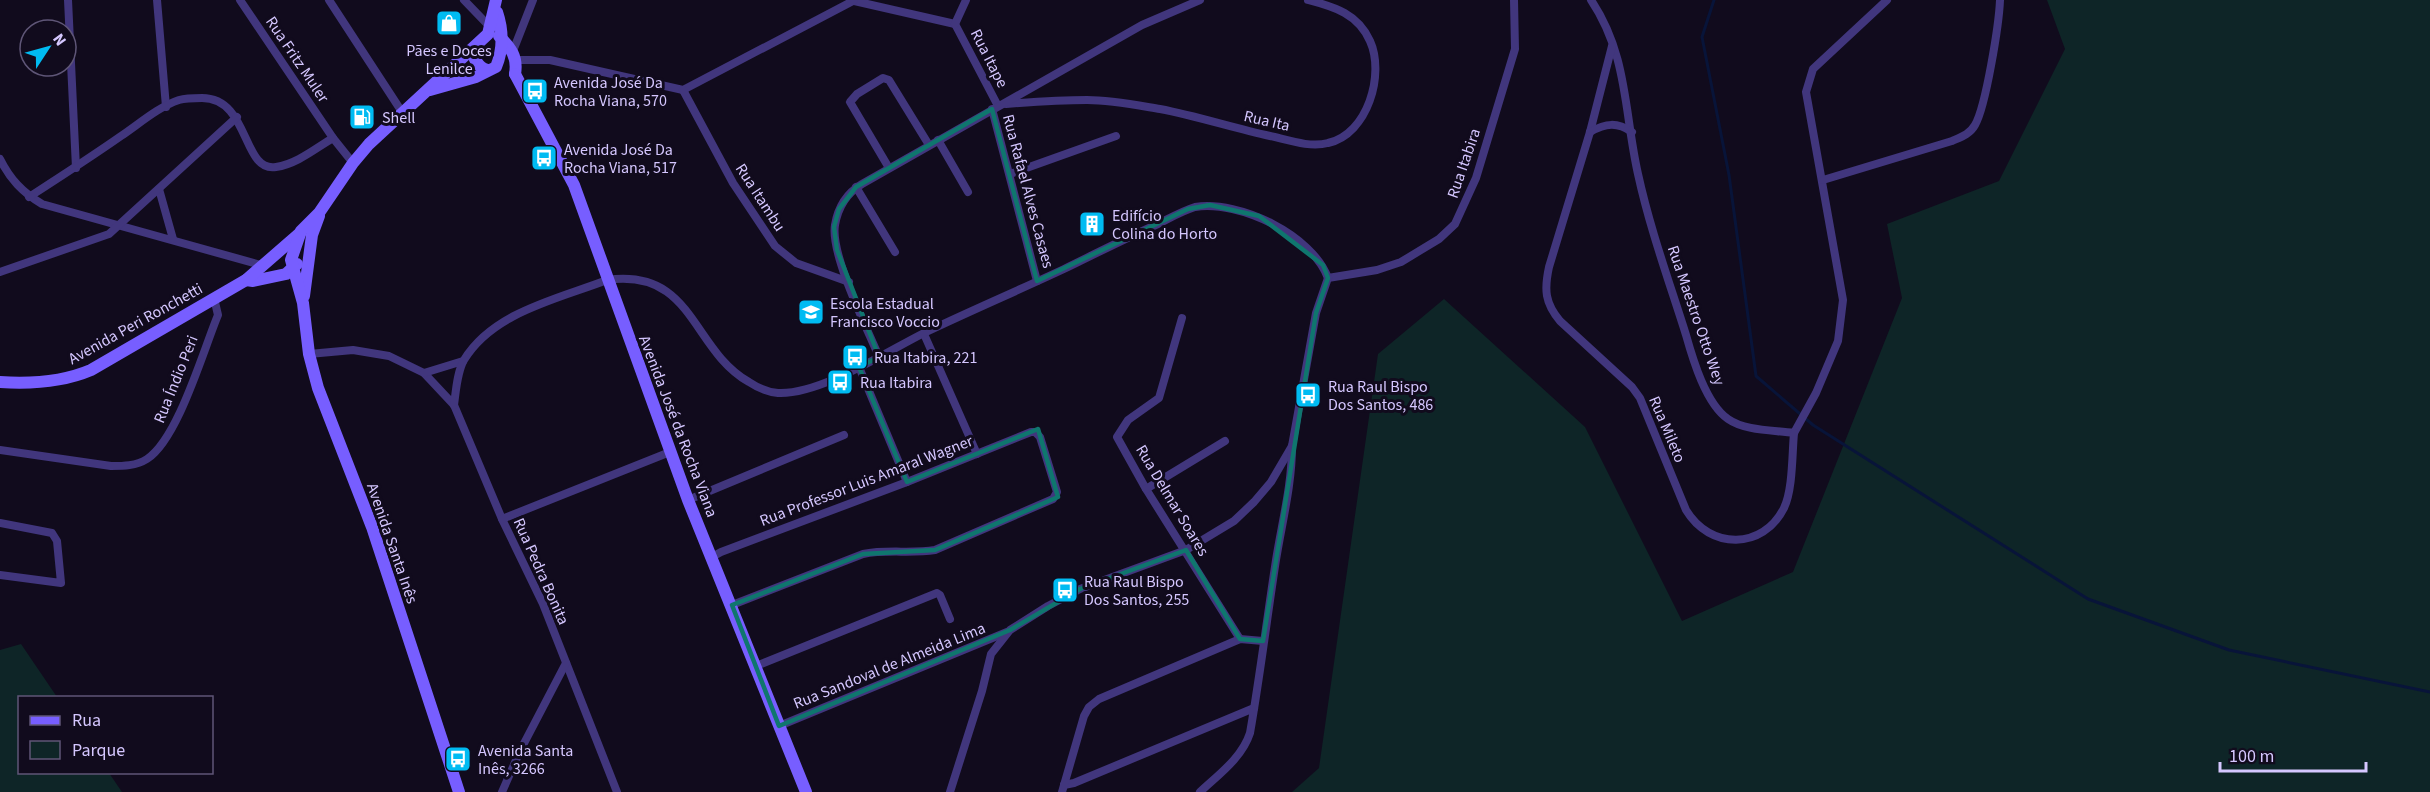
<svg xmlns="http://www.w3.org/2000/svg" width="2430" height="792" font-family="'Source Sans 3',sans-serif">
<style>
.green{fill:#0e2527}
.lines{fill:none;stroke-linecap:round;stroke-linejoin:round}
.stream{stroke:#081439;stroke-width:3}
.street{stroke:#41367d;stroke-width:8}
.secondary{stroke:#775eff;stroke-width:12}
.marked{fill:none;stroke:#0f766e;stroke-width:4.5;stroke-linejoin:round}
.labels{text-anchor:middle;stroke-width:6;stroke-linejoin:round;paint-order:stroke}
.poi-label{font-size:16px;fill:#d5c7ff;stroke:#110b1d;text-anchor:start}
.street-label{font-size:16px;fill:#d5c7ff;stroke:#110b1d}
</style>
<rect width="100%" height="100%" fill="#110b1d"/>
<g class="green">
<path d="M2047,0H2430V792H1292L1319,768L1378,354L1444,299L1585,427L1682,621L1793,572L1902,298L1887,224L1999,181L2065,49Z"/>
<path d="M21,644L57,697L20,698V772L109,773L122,792H0V650Z"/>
</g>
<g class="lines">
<path class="stream" d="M1714,0L1702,37L1729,175L1756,376L1813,425L2088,599L2229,650L2430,692"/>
<g class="street">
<path d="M68,0L76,168"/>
<path d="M157,0L166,107"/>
<path d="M240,0L333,138L353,163"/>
<path d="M329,0L402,112"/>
<path d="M464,0L491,28"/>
<path d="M850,0L955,24"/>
<path d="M1591,0C1628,55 1624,112 1638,174C1650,229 1669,281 1686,335C1693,360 1706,404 1728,419C1745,431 1773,430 1794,433L1816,393L1838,341L1843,300L1806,92L1813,69L1887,0"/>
<path d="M955,24L998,106"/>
<path d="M955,24L966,0"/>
<path d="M1612,46L1590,132L1549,267C1544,290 1545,303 1560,321L1632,387L1640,398L1686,510C1710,550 1763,550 1784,508C1793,489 1792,454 1794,433"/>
<path d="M513,51L533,0"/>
<path d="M516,60H550L683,90L853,1"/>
<path d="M683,90L733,183L775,246L796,263L849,282"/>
<path d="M1006,104C1032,102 1060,100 1087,100C1111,100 1136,105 1160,109C1197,116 1233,128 1270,136C1288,140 1310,148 1328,143C1368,134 1385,74 1370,41C1358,14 1335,7 1308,0"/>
<path d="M992,109L1037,281"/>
<path d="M1590,132C1606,123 1617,122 1632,132"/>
<path d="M938,140L968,192"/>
<path d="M0,159C10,179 22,192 42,204L261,265"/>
<path d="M889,168L850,102L857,94L883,78L889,80L929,145"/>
<path d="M1010,174L1116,136"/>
<path d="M1823,180L1952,141C1961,137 1970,134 1975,125C1986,106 1999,24 2000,0"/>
<path d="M856,187L895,252"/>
<path d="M159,189L173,239"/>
<path d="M29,197C60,177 91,157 121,136C139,124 158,107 179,100C186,98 195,98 202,98C250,98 242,173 276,167C297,164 316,148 333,138"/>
<path d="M0,272L109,234L237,117"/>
<path d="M1328,278L1377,270L1401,262L1439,239L1455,224L1476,178L1515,49L1514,0"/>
<path d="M1182,318L1159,398L1128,420L1117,437L1146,489L1240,639"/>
<path d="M924,334L977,454"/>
<path d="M309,354L353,350L389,356L424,373L454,405L502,519L543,604L617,792"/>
<path d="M879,357C867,328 830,254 835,225C838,207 847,193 862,184L1142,25L1200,0"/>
<path d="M859,367L907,482"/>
<path d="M424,373L463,361"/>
<path d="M454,405C456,391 457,372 464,360C493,312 558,299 607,280C694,268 691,349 749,382C758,388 767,392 778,393C820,395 886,352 924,333C970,311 1017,291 1064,269C1095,254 1126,238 1158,224C1170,218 1182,211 1195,207C1240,200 1312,235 1328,278"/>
<path d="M0,450L111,466C123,466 136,466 147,459C178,439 203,351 218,315L214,298"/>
<path d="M1146,489L1225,441"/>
<path d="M688,500L844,435"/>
<path d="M502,519L670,452"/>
<path d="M0,523L52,533L57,541L61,583L0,575"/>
<path d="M712,557L721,552L907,482L1031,432H1035L1040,437L1057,492L1053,499L935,550C911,554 887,549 863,554L732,605"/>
<path d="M756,666L937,593L940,595L950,619"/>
<path d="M779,726L1007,632"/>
<path d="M1064,785L1074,783L1254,708"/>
<path d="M502,792L520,751L566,663"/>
<path d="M950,792L982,691L991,654L1010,630L1048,606L1080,589L1186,550L1234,521L1254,502L1271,482L1292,446L1316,313L1328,278"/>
<path d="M1062,792L1084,716L1089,707L1099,699L1240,639L1263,641"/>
<path d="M1200,792C1218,775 1242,758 1250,733C1260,676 1267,618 1276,560C1282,522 1292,485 1292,446"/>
</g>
<g class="secondary">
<path d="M499,36C511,48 518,57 515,74"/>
<path d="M472,49C473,58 479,69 488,70"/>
<path d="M515,74L574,185L688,500L806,792"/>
<path d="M430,90L476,77L496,67C503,50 503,30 497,12"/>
<path d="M246,280L253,281L286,274L297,264"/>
<path d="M304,296L312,235L319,216"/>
<path d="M0,382C31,384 63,382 91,370L246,280L300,233"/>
<path d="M459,792L372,527L318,388L309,354L303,303L291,260L301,231L319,213L353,163L369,144L488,34L496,0"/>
</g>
</g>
<path class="marked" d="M992,109L1037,281L1188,209L1210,205L1259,216L1323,265L1328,278L1316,313L1263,641L1240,639L1186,550L1080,589L1010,630L779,726L732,605L863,554L935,550L1058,497L1038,429L907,482L859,367L879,357L837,250L834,227L839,209L856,187Z"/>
<defs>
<symbol id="shop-square" viewBox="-11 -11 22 22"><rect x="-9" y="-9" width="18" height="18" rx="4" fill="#00bbf2" stroke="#110b1d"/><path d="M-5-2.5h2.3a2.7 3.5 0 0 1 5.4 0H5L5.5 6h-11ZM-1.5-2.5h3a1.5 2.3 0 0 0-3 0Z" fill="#fff"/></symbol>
<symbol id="bus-square" viewBox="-11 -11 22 22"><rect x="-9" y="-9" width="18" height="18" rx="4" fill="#00bbf2" stroke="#110b1d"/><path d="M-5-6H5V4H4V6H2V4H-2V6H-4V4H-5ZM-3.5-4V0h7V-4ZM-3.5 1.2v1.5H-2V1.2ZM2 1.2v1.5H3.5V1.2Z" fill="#fff"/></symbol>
<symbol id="fuel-square" viewBox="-11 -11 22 22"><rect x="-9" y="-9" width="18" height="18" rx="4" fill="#00bbf2" stroke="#110b1d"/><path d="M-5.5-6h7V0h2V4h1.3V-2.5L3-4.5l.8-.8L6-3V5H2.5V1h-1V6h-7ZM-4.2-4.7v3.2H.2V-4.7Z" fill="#fff"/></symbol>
<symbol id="building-square" viewBox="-11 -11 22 22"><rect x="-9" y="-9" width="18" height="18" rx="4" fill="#00bbf2" stroke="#110b1d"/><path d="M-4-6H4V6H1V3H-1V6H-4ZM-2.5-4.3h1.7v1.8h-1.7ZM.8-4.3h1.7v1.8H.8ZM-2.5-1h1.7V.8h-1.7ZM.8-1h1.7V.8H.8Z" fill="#fff"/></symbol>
<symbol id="school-square" viewBox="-11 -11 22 22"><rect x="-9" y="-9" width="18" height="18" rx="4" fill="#00bbf2" stroke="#110b1d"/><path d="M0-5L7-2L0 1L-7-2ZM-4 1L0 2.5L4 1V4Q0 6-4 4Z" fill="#fff"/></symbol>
</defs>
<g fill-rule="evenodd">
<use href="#shop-square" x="434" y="8" width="30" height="30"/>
<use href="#bus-square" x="520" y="76" width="30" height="30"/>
<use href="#fuel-square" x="347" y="102" width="30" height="30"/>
<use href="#bus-square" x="529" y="143" width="30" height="30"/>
<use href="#building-square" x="1077" y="209" width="30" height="30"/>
<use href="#school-square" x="796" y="297" width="30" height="30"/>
<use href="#bus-square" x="840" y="342" width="30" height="30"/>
<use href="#bus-square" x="825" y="367" width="30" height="30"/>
<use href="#bus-square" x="1293" y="380" width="30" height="30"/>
<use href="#bus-square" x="1050" y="575" width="30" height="30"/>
<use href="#bus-square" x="443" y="744" width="30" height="30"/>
</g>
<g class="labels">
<g class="poi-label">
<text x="449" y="56" text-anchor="middle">Pães e Doces<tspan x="449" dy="18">Lenilce</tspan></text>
<text x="554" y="88">Avenida José Da<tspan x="554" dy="18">Rocha Viana, 570</tspan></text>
<text x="382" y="123">Shell</text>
<text x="564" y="155">Avenida José Da<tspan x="564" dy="18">Rocha Viana, 517</tspan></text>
<text x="1112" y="221">Edifício<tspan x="1112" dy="18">Colina do Horto</tspan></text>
<text x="830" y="309">Escola Estadual<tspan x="830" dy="18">Francisco Voccio</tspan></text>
<text x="874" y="363">Rua Itabira, 221</text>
<text x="860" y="388">Rua Itabira</text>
<text x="1328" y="392">Rua Raul Bispo<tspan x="1328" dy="18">Dos Santos, 486</tspan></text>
<text x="1084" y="587">Rua Raul Bispo<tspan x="1084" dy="18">Dos Santos, 255</tspan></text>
<text x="478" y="756">Avenida Santa<tspan x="478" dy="18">Inês, 3266</tspan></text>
</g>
<g class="street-label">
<text transform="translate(990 58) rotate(63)" y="6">Rua Itape</text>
<text transform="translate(298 59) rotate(56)" y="6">Rua Fritz Muler</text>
<text transform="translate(1267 120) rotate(13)" y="6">Rua Ita</text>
<text transform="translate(1463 163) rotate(-71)" y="6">Rua Itabira</text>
<text transform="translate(1029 191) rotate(75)" y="6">Rua Rafael Alves Casaes</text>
<text transform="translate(761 197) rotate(57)" y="6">Rua Itambu</text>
<text transform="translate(1697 315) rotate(71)" y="6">Rua Maestro Otto Wey</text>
<text transform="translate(135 323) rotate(-29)" y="6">Avenida Peri Ronchetti</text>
<text transform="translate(175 379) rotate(-68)" y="6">Rua Índio Peri</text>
<text transform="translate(679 426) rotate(69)" y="6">Avenida José da Rocha Viana</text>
<text transform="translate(1668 429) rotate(67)" y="6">Rua Mileto</text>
<text transform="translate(866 480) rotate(-21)" y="6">Rua Professor Luis Amaral Wagner</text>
<text transform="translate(1173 500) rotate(59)" y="6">Rua Delmar Soares</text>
<text transform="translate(393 543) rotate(71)" y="6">Avenida Santa Inês</text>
<text transform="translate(542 571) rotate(66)" y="6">Rua Pedra Bonita</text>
<text transform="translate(889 665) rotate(-22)" y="6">Rua Sandoval de Almeida Lima</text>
</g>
</g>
<rect x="18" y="696" width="195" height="78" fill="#110b1d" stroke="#5f5677" stroke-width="1.5"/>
<rect x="30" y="716" width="30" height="9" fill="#775eff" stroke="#5f5677" stroke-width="1.5"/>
<text x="72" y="726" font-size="18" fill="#d5c7ff">Rua</text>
<rect x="30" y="741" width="30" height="18" fill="#0e2527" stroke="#5f5677" stroke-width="1.5"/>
<text x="72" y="756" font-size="18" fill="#d5c7ff">Parque</text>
<g transform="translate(48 48) rotate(54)"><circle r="28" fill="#110b1d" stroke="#5f5677" stroke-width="1.5"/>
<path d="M0-4.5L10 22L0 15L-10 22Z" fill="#00bbf2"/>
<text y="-9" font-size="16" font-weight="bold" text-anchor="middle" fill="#d5c7ff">N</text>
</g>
<path d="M2220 762v9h146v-9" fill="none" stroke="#d5c7ff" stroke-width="3"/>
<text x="2229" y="762" font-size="18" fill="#d5c7ff" stroke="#110b1d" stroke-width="4.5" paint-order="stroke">100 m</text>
</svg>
